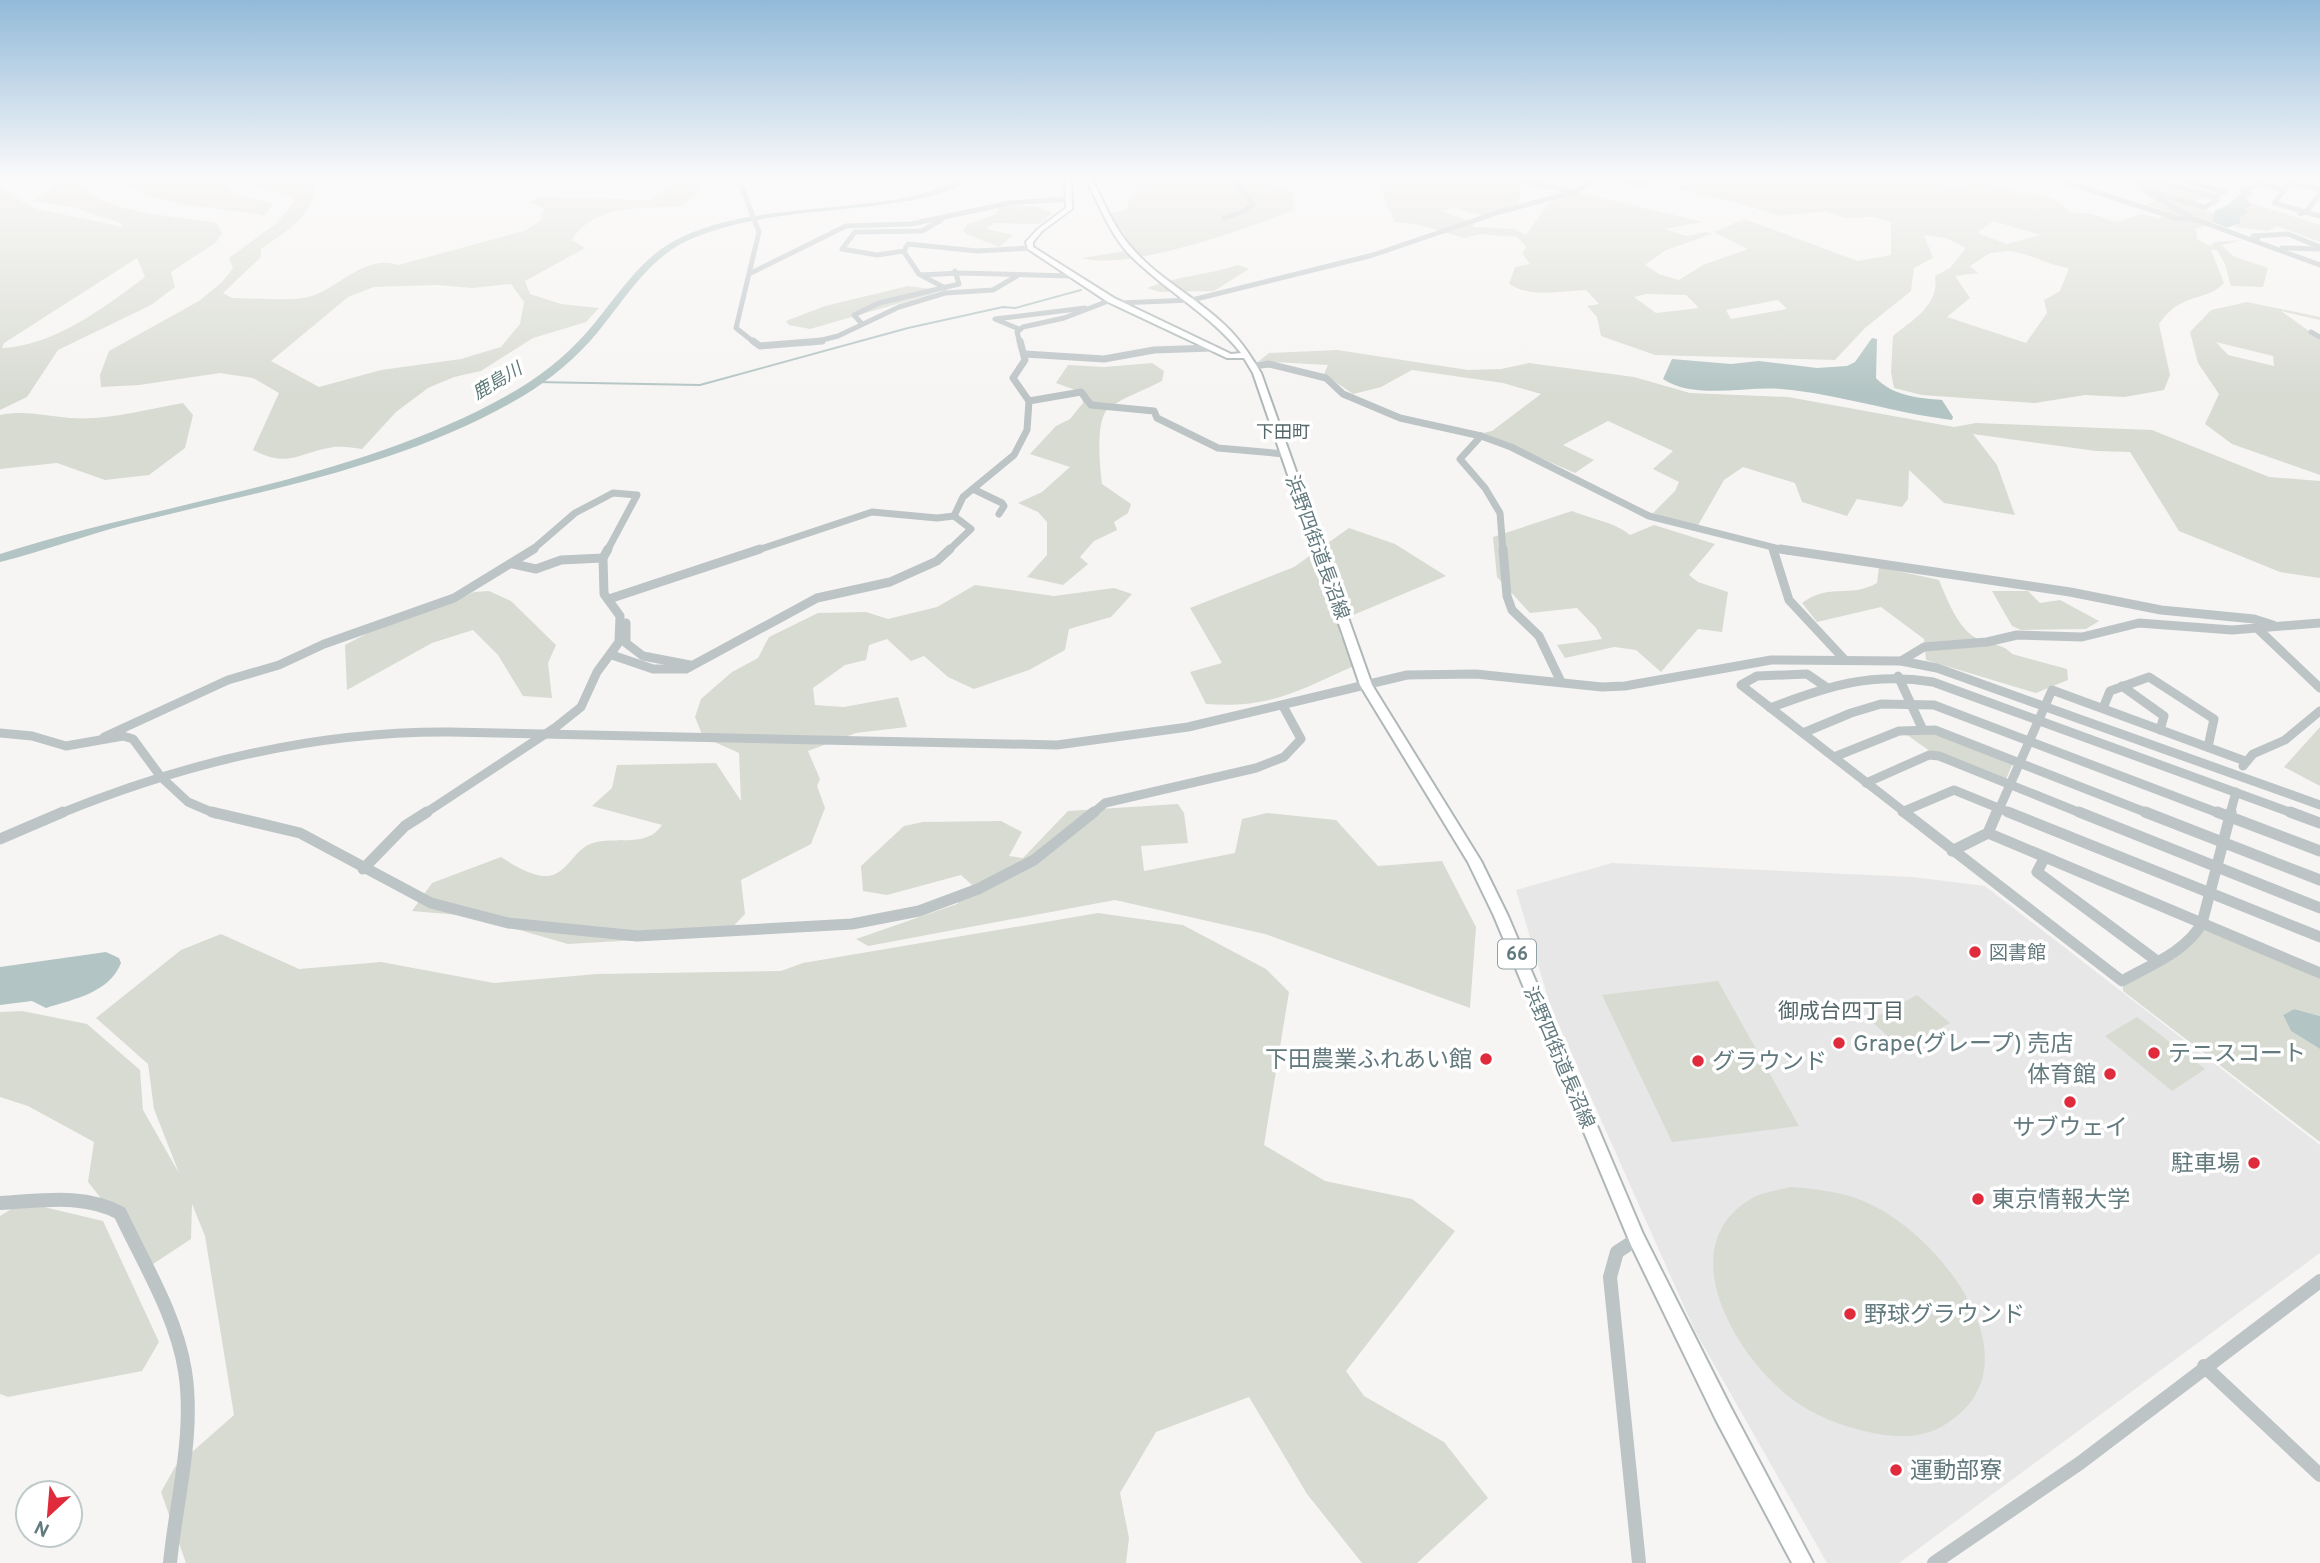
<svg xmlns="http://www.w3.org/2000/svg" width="2320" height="1563" font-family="Overpass,'Noto Sans JP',sans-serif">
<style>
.built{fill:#e7e7e7}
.green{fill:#d8dbd2;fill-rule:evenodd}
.water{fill:#b2c4c3}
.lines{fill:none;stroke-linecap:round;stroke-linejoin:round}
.stream{stroke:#b2c4c3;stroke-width:2}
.river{fill:#b2c4c3;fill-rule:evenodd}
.major-casing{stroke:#afb7b8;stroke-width:4}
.minor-far4{stroke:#bdc4c6;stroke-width:5}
.minor-far3{stroke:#bdc4c6;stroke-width:7}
.minor-far2{stroke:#bdc4c6;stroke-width:9}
.minor-far1{stroke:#bdc4c6;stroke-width:11}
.minor{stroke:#bdc4c6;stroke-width:14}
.major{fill:#fff;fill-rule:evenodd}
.poi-dot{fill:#df2b3b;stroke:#fff;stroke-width:2.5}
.labels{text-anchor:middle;stroke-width:7;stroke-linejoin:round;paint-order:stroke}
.far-water-label{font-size:18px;font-style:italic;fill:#5d7978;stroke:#fff}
.far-neighbourhood-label{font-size:18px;fill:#546669;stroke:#fff}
.shield{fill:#fff;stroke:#91a2a5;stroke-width:2}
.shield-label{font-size:18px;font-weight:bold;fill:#627a7e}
.street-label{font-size:19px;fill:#627a7e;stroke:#fff}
.poi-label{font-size:19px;fill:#627a7e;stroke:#fff;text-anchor:start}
.neighbourhood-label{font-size:21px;fill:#546669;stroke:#fff}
.near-poi-label{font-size:23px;fill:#627a7e;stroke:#fff;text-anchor:start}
</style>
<rect width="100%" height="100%" fill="#f6f5f3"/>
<path class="built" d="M1612,863L1912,877L1985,886L2320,1145V1253L1899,1563H1827L1695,1331L1550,1005L1516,890Z"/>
<g class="green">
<path d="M1,177H80L85,180L88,193C128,216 172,215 217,223L222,234L215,243L171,272L175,287L151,305L58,350L27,397L0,410V187L33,208L123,227L121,223L72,207L32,201L51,190L52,183H11ZM137,258L145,277C105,307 54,346 2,348L4,343Z"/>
<path d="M124,177H229L225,180L233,193L273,204L264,216C219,206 163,209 124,183Z"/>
<path d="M249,177H317L313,179C321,212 285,232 261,249V257L223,293L232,298C255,298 280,301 303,298C335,294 362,253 398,265L524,231L540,221L544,208L529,203L538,197L651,200L673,180L663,177H696L703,186L683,206C645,209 595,203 572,240L585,248L525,281L530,294L561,304L599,308L586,322L533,338L481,371L454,377L428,388L396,412L362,449C354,448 343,446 334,447C299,452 289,469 253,450L279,393L253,378L220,373L139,385L101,387L100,375L109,351L199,301L222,282L233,268L229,258L277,223L295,200C280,189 261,191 246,181ZM511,284L524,302L520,324L501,347L461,359L381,370L319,387L271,361L348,297L374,287L437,285L472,288Z"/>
<path d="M1039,177H1170L1193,180L1204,177H1262L1293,192L1294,210C1249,228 1126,272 1082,258L1131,250L1124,233L1108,214L1126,210L1129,199L1138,191L1132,180L1036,179Z"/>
<path d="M1396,177H1523L1518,204L1484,216L1453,207L1443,211L1473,223V227L1514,229L1526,235L1548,204L1579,193L1703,222L1664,229L1687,236L1706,232L1712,234L1666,250L1645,265L1659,274L1679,280L1703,265L1748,249L1714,232L1744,219L1858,261L1891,255V222L1873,217L1845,218L1825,211L1781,216L1738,203L1677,189L1699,177H1934L1953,188H1962L1963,184L1951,177H2021L2027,181L1992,182L2020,193L2045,196L2060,202L2068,211C2076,214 2083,212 2091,214C2125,223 2106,226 2141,214L2159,219L2168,212L2148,205L2155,201L2127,183L2089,185L2062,178C2084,173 2107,179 2129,179C2143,179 2150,177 2166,181L2161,184L2162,186L2211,199L2225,198L2219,201L2200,199L2195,204L2216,215L2213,222L2196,229L2197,239L2210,246L2215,242L2242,240L2222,245L2233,256L2268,268L2263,287L2231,286L2225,264L2217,250H2211L2224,283C2208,302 2181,291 2159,324L2170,375L2164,390L2124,397L2085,395L2035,403L1922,395L1894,388L1891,372L1893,336C1912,320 1940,305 1935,276L1950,268L1966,248L1946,238L1924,235L1933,258L1914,268L1911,291L1865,328L1835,360L1655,355L1601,336L1597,317L1587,306L1599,304L1586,290C1561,291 1530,298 1509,284L1515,267L1530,264L1522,253L1527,247L1517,237L1481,234L1464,238L1420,225L1395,222L1380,188L1381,184ZM1993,221L2041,235L2007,244L1977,233ZM2008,251C2030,253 2047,265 2069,268L2060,291L2044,300L2047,313L2026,343L1947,317L1970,298L1955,276L1978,273L1970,266L1990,253ZM1646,294L1686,295L1699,308L1656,313L1634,297ZM1778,300L1787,309L1731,319L1726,310Z"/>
<path d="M2251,203L2320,225V242L2277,226L2268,231L2235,227Z"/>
<path d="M999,206H1037L1053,213L1039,224L994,223L986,229L1013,235L999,247L966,234L963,230L968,224L996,214Z"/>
<path d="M1238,265L1249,269L1214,291L1160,292L1147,288C1177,276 1207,275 1238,265Z"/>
<path d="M908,286L930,289L935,293L810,329L789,325L786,321L825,306Z"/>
<path d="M2247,302L2320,317V320L2281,311L2320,339V475L2232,444L2205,424L2219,394L2198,363L2190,332L2211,310ZM2216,342L2273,356L2274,366L2228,355Z"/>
<path d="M1337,350L1468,370L1501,369L1529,363L1634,377L1690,393L1788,397L1954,427L1976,423L2152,430L2269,477L2320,481V578L2280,572L2179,531L2130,452L2096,451L1973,434L1997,465L2015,515L1944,503L1909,470L1908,499L1902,507L1857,499L1847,516L1802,502L1795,483L1743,467L1724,480L1697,527L1653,513L1675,491L1679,482L1653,469L1673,451L1608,421L1563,445L1594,460L1575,473L1483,433L1492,431L1541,394L1503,383L1412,370L1381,387L1353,394L1324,374L1328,365L1259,361L1269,353Z"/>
<path d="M1152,363L1164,371L1162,381C1145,390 1123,397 1108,409C1095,420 1100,468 1102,484L1131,504L1128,513L1114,522L1117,530L1094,541L1080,557L1088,564L1063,585L1027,577L1047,555V522L1038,512L1018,503L1042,492L1070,467L1030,454L1056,426L1070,419L1083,403L1081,392L1056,383L1068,365L1105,367Z"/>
<path d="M183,403L193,415L185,448L149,475L105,480L57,463L0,469V415C25,410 45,416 70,418C107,421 147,409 183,403Z"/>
<path d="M1572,511C1591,519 1615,522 1630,535L1654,525L1715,544L1689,575L1698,582L1728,592L1722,632L1698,629L1661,672L1636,650L1614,647L1565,658L1557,645L1602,639L1596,628L1577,608L1530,613L1497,577L1493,537Z"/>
<path d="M1349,528L1395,544L1446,576L1339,621L1340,635L1356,665C1300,690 1270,709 1206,704L1190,672L1222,663L1190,608L1294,567Z"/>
<path d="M1879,567L1939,580C1947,599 1957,627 1976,638C1988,645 2003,643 2012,654L2067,669L2068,680L2036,693L1926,660L1924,639L1881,607L1817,622L1802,603C1831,582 1848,599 1877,583Z"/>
<path d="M975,585L1054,596L1114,588L1132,594L1111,617L1069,629L1065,650L1029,670L974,689L948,677L924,656L911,661L887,639L869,645L866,660L845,665L813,688L815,705L844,707L898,697L907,727L856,733L808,751L820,779L817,786L825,808L811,844L741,880L745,914L725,935L568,944L470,916L412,911L432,883L501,857C513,865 531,876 546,876C566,876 573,851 590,844C613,835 647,849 662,825L592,806L612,788L617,765L716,763L741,801L739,753L703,737L695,717L701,699L732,672L758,658L769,637L818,613L866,612L888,619L937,607Z"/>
<path d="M489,591L511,601L556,645L548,663L552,698L523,696L498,655L473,630L432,643L347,690L345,645L414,609L455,601L474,592Z"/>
<path d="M1992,591H2028L2040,603L2060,600L2099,621L2086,629L2021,630L2012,626Z"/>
<path d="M2320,727V786L2284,767Z"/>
<path d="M1926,730L2013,763L2006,779L1931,752L1903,732Z"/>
<path d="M1178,804L1184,813L1188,843L1141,846L1144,871L1235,853L1242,819L1267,813L1336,820L1378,866L1442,861L1476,927L1470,1008L1265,934L1115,900L868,946L856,939L957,904L973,886L961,875L887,895L863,891L861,866L904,826L923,822L1001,821L1022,832L1009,856L1023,858L1068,811Z"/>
<path d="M1098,913L1183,925L1266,969L1289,992L1264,1145L1325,1181L1412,1199L1455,1231L1346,1371L1364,1396L1444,1442L1488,1498L1417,1563H1362L1307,1494L1249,1397L1156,1432L1120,1493L1129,1538L1126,1563H186L161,1492L175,1467L234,1415L205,1236L192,1204L191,1239L153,1264L88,1182L94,1142L28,1106L0,1097V1012L22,1011L87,1024L140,1070L143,1110L179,1173L154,1109L148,1064L96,1018L181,950L221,934L299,969L381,962L494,983L597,974L781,971L803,963Z"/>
<path d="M2204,930L2320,976V1016L2294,1009L2283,1015L2291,1031L2320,1049V1142L2123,991V984Z"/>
<path d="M1718,981L1799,1126L1672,1142L1602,995Z"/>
<path d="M1917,995L1950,1023L1902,1049L1870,1020Z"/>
<path d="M2137,1017L2205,1069L2172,1091L2105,1036Z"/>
<path d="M1790,1187C1818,1189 1846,1192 1872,1205C1945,1240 2043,1370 1941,1427C1918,1440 1888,1437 1864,1431C1839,1425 1813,1415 1792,1399C1736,1357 1668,1245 1754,1197C1764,1192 1779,1190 1790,1187Z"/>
<path d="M23,1202L103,1221L159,1342L142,1371L8,1397L0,1394V1216Z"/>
</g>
<g class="water">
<path d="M2252,185L2258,186L2251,190L2252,194L2246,198L2251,205L2246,208L2248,212L2240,218V223L2227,228L2213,222L2214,211L2228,205L2241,193L2240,188Z"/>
<path d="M1872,338L1877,339L1876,378C1893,396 1918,398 1942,400L1953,417L1952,420C1894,413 1839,394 1781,389C1745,386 1694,400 1663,379L1672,359L1731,364L1759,361L1817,368L1847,366L1855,362Z"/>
<path d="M106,952L119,958L121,963C109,993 74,999 46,1008L32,1001L0,1005V967Z"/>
<path d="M2294,1009L2320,1016V1049L2291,1031L2283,1015Z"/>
</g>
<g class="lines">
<path class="stream" d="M536,382L700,385L908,328L1003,307L1015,308L1081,290"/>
<path class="river" d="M965,177H974C951,195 916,200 887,204C823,213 752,213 691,239C649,257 625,299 597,333C576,358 551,379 523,396C403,467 263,490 129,524C86,535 44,551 0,562V554C166,501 355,481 508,395C538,378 564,358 587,332C617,298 640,255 684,236C770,197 884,219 965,177Z"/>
<defs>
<path id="major" d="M1065,177H1071L1072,209L1042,231L1033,242V247L1114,298L1231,354L1241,353C1210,314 1166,291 1131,256C1110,235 1099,204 1085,177H1091C1103,200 1113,227 1131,247C1155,276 1190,294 1218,319C1237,335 1249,353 1261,373L1372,685L1481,861L1508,916L1643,1234L1730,1406L1813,1563H1792L1716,1420L1631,1245L1494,916L1468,862L1360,685L1253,373L1244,358H1227L1108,302L1028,249L1026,242L1038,229L1066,208Z"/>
</defs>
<use href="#major" class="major-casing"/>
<g class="minor-far4">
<path d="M702,177L699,178L704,181L736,177"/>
<path d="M738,177L759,232L736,328L755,343"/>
<path d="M1502,177L1571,191"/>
<path d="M1608,177L1641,184L1654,177"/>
<path d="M2050,177L2176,218L2197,220L2320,265"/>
<path d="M2133,177L2156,197L2190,217"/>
<path d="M2260,177L2256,182L2284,190"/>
<path d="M2295,177L2274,203L2320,216"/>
<path d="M2161,182L2215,197L2220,194"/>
<path d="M2138,183L2161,182L2168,177L2225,192"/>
<path d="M2290,183L2320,189"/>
<path d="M2154,193L2205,207L2216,201"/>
<path d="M2300,214L2306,212L2320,194"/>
<path d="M1224,218L1245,211L1253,204L1233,177"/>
<path d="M2258,238L2253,236L2288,234L2320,247"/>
<path d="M908,244L977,251L1030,248"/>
<path d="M906,247L904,252L919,274L945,288"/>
<path d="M2282,248L2319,249"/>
<path d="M904,251L877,255L842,249L855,232L922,231L941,220"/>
<path d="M751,273L846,226L911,224L1010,203L1070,199"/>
<path d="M922,275L959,273L1072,276"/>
<path d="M1118,303L1192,300L1373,255L1499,212L1575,192L1599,177"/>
<path d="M862,324L854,315L879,303L959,284L955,271"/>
<path d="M1019,329L995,319L1085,308"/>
<path d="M2311,332L2320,337"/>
<path d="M810,343L838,336L899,307L945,293L993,290L1017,276"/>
<path d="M1020,343L1017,332L1023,327L1064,318L1111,300"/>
</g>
<g class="minor-far3">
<path d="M753,341L760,346L822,341"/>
<path d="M1025,354L1104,359L1154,350L1212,348"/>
<path d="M1253,366L1269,364L1326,378L1343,394L1400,418L1481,436L1511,447L1649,516L1788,551"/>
<path d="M1029,401L1081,392L1091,405L1154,411L1157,418L1218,448L1285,454"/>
<path d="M1481,436L1460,459L1485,488L1500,513L1503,551"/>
<path d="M973,489L1002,503L1004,506L999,514"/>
<path d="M954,516L963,497L1014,455L1027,430L1029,401L1013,378L1025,360L1020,341"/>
<path d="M1773,548L1774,551"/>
<path d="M531,551L575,513L613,493L637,495L607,551"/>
<path d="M755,551L872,512L937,518L954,516L971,529L948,551"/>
</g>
<g class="minor-far2">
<path d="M1503,549L1507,596L1512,610L1539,636L1561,682"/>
<path d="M1773,549L1789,600L1844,659"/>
<path d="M1780,549L2070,592L2161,610L2254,619L2273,625"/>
<path d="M513,564L536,569L561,560L603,558"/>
<path d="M609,599L760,549"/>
<path d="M626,623V643L643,656L690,665"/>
<path d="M2258,629L2320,688"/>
<path d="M612,655L653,669H686L817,598L890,582L937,561L950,549"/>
<path d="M1901,661L1924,647L1987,642L2017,635L2082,637L2139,623L2232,630L2320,623"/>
<path d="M1898,676L1922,728"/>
<path d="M2122,686L2164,716L2160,730"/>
<path d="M1826,687L1807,674L1757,676L1741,685L1907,814"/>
<path d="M1770,708C1828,686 1870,672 1933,682L2295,814"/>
<path d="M2103,708L2110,691L2149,677L2214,719L2208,747"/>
<path d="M0,733L32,736L66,746L123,736L133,739L161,777L188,802L216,814"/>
<path d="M1803,733L1851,713L1881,704L1934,705L2221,814"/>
<path d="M104,737L228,680L279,665L324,644L454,598L534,549"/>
<path d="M1834,757L1899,731L1935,730L2150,814"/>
<path d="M2243,766L2253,754L2285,740L2320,711"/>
<path d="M1866,783L1929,755L1939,756L2083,814"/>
<path d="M1902,812L1954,790L2013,814"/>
<path d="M59,814C184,763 315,731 450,732L1057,745L1188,727L1407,675L1476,674L1602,687L1625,686L1771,660L1901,661L1937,668L2320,805"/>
<path d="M424,814L556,727L581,707L597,672L619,642L620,616L604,594L603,558L608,549"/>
<path d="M1092,814L1105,803L1256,768L1284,757L1301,739L1283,706"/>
<path d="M1997,814L2052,690L2245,761"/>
<path d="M2230,814L2236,792"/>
</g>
<g class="minor-far1">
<path d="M212,812L300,833L431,903L508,923L637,936L852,924L919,911L978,889L1034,860L1094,812"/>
<path d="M1904,812L2122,981C2150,965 2186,952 2202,923L2231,812"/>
<path d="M2008,812L2320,937"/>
<path d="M2079,812L2320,908"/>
<path d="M2145,812L2320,880"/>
<path d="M2217,812L2320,851"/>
<path d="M2290,812L2320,823"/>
<path d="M1988,833L2320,973"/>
<path d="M0,839L63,812"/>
<path d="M1952,851L1988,833L1997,812"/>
<path d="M2045,857L2037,872L2157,961"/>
<path d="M363,869L405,826L427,812"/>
</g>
<g class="minor">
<path d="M0,1203C41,1201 83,1193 120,1213C144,1264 176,1315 185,1371C195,1435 176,1500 170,1563"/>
<path d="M1637,1239L1617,1252L1610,1277L1639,1563"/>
<path d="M2204,1366L2320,1475"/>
<path d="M1934,1563L2080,1463L2320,1281"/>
</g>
<use href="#major" class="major"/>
</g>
<linearGradient id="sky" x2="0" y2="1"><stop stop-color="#92bad9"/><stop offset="0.45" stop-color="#fbfafa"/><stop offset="1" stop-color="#fbfafa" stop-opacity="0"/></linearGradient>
<rect width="2320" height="395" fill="url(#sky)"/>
<g class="poi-dot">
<circle cx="1975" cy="952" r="7"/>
<circle cx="1839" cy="1043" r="7"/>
<circle cx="2154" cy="1053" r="7"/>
<circle cx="1486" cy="1059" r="7"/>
<circle cx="1698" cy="1061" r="7"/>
<circle cx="2110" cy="1074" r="7"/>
<circle cx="2070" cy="1102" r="7"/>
<circle cx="2254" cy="1163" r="7"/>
<circle cx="1978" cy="1199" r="7"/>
<circle cx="1850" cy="1314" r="7"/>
<circle cx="1896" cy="1470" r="7"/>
</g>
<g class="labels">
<g class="far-water-label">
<text transform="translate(497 381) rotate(-31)" y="6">鹿島川</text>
</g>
<g class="far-neighbourhood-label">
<text x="1283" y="438">下田町</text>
</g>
<rect class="shield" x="1498" y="939.5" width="38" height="29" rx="5"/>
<g class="shield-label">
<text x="1517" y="960">66</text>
</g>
<g class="street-label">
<text transform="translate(1318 547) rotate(70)" y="7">浜野四街道長沼線</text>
<text transform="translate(1560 1057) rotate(67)" y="7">浜野四街道長沼線</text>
</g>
<g class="poi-label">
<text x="1989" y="959">図書館</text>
</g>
<g class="neighbourhood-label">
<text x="1841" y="1018">御成台四丁目</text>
</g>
<g class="near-poi-label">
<text x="1853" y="1051">Grape(グレープ) 売店</text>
<text x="2168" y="1061">テニスコート</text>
<text x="1472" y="1067" text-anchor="end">下田農業ふれあい館</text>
<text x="1712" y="1069">グラウンド</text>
<text x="2096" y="1082" text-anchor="end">体育館</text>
<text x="2070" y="1135" text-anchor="middle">サブウェイ</text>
<text x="2240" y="1171" text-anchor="end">駐車場</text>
<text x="1992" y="1207">東京情報大学</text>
<text x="1864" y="1322">野球グラウンド</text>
<text x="1910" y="1478">運動部寮</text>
</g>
</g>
<g transform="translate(49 1514) rotate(206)"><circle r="33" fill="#ffffff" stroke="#c0cacb" stroke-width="2"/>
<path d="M0-5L12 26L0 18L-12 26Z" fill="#df2b3b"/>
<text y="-10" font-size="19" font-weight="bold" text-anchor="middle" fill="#627a7e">N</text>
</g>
</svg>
